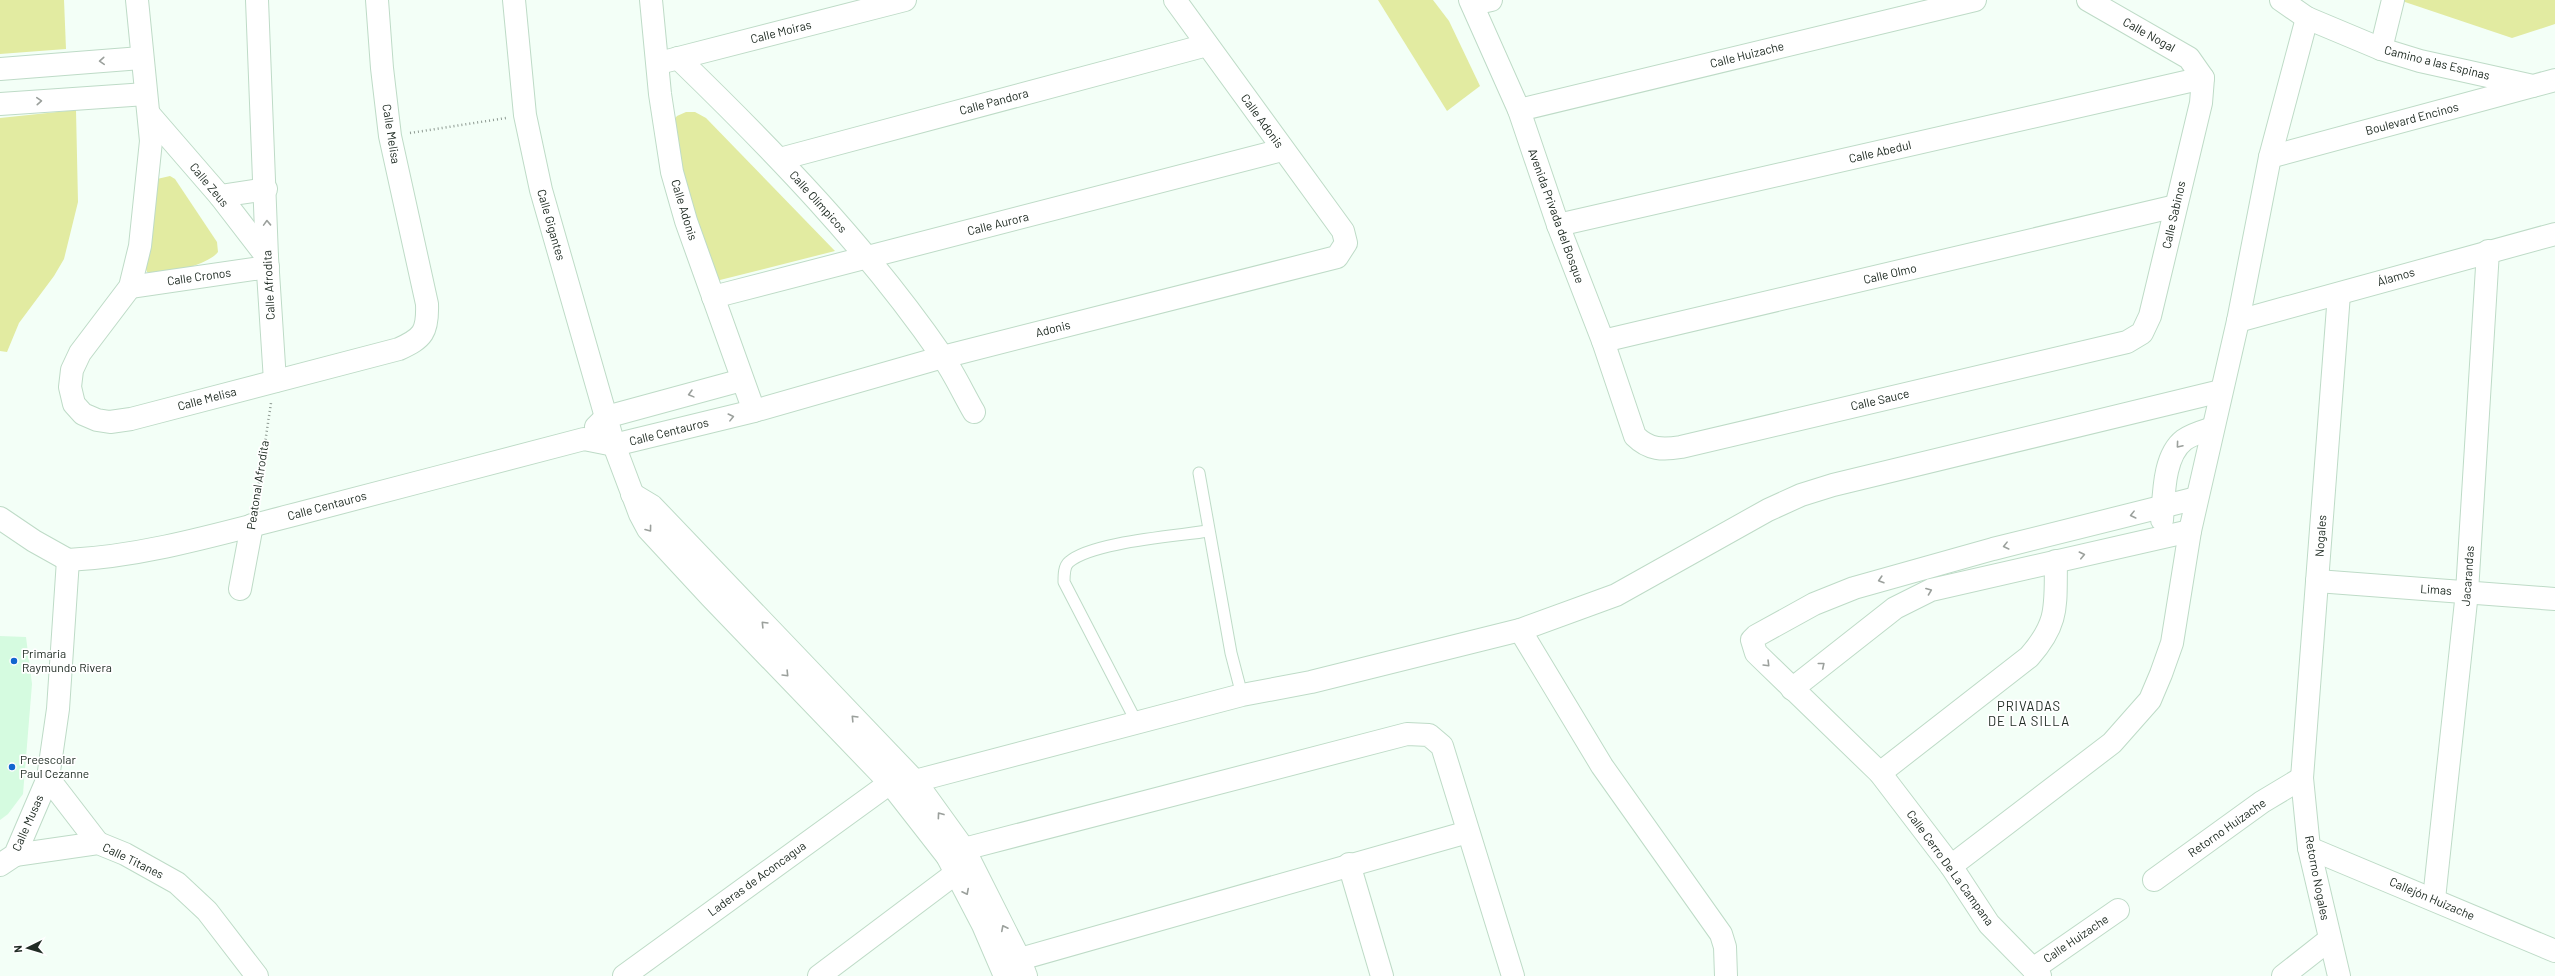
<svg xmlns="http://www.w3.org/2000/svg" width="2555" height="976" font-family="Barlow,sans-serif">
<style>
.built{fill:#d5fbe0}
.green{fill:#e2eba1}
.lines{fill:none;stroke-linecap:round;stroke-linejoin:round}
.lane-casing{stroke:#bedbc7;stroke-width:13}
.street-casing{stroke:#bedbc7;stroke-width:24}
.secondary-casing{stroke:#bedbc7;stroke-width:24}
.path{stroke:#8e9a92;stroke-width:2.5;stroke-dasharray:1 3;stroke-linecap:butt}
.lane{stroke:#fff;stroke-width:11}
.street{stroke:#fff;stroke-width:22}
.secondary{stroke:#fff;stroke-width:22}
.oneway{stroke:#9ba09c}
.poi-dot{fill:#1165cf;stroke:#fff;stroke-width:1.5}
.labels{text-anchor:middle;stroke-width:3.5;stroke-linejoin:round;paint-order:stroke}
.street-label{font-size:12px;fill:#202c24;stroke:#fff}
.poi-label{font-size:12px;fill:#202c24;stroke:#fff;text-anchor:start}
.neighbourhood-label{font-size:13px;letter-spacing:1px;fill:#202c24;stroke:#fff}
</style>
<rect width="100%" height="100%" fill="#f3fff7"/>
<path class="built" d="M0,636L26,637L32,684L23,794L8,814L0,820Z"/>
<g class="green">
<path d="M0,0H64L66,49L0,54Z"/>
<path d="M1378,0H1433L1449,21L1480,86L1447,111Z"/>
<path d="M2399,0H2555V24L2512,38Z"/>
<path d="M76,110L78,202L64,259L54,276L19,323L7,352L0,351V118Z"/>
<path d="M686,112H695L706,118L835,251L712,282L679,177L672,122L677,116Z"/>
<path d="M170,176L175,179L217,242L218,252C208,265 164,276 147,272L144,264L157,179Z"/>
</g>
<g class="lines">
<defs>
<g id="lane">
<path d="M1199,473L1231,653L1242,695"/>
<path d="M1137,723L1064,582C1064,575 1064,566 1069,562C1091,542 1177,536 1208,531"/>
</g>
<g id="street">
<path d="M137,0L151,141L140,246L130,287L80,353L72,370L70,387L74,404L83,414L97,420L110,422L131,419L399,349C423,338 428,332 427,304L390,136L382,68L377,0"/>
<path d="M257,0L267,257L275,381"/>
<path d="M514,0L525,115L541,190L614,445L640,514L648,529L711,597L890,783L947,856L983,925L1005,976"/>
<path d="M651,0L660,94L672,172L686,221L754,411"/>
<path d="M1470,0L1519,110L1558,225L1603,341L1635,436C1649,450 1663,450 1681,447L2127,342L2142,333L2150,316L2201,103L2203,78L2189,58L2088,0"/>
<path d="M1473,4L1491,0"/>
<path d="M2381,49L2393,0"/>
<path d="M678,58C773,150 867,247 942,356C954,373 963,393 974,412"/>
<path d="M667,61L905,0"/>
<path d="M0,69L141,58"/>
<path d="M0,104L146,94"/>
<path d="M1519,110L1975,0"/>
<path d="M149,114L220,196L267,257"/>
<path d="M2270,157L2533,86"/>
<path d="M780,159L1207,45"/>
<path d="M220,196L266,189"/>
<path d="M1558,225L2203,78"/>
<path d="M130,287L268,267"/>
<path d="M2339,294L2302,778L2309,848L2339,976"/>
<path d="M713,297L1282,150"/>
<path d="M2238,321L2555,234"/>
<path d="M1603,341L2176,206"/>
<path d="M596,427L606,417L742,380"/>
<path d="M632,494L652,506L915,781L964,849L1019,958L1026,976"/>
<path d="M0,518L34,541L68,560"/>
<path d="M2162,520C2164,496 2163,456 2184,440C2192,434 2204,431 2213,428"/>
<path d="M68,560C146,556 222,533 297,514C393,489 488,464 584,439L614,445L754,411L943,357L1337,257L1346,243L1343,231L1175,0"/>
<path d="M2317,581L2555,599"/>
<path d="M240,589L252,525"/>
<path d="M1520,630L1602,766L1721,934L1725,947L1726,976"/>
<path d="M1792,689L1895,608L1931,590L2190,531"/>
<path d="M1880,773L2029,657C2060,622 2055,605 2056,561"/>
<path d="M48,778L98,843"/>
<path d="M2309,848L2555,951"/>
<path d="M15,855L98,843L125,854L177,883L207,911L257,976"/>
<path d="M947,856L964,849L1407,734L1429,735L1442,746L1513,976"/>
<path d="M1349,864L1382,976"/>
<path d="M0,865L15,855L48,778L58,709L68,560"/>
<path d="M1951,866L2112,743L2150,700L2161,674L2172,643L2190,531L2238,321L2270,157L2307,18"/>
<path d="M2154,880L2262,802L2302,778"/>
<path d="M2434,899L2467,592L2488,251"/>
<path d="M1006,963L1468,832"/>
<path d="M2033,969L2118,910"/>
<path d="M624,976L890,783L915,781L1242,695L1311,682L1520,630L1616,595L1768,510L1801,495L1833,485L2221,391"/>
<path d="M819,976L956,873"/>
<path d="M2040,976L1989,924L1951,866L1880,773L1756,653L1752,640L1756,636L1814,604L1854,588L1993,549L2197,498"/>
<path d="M2283,976L2330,939"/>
</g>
<path id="secondary" d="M2281,0L2307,18L2381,49L2420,61L2533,86L2555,80"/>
</defs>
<use href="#lane" class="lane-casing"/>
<use href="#street" class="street-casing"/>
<use href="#secondary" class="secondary-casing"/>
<g class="path">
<path d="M410,133L506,118"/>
<path d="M256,503L271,403"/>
</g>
<use href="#lane" class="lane"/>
<use href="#street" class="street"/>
<use href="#secondary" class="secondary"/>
</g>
<defs><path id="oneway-chevron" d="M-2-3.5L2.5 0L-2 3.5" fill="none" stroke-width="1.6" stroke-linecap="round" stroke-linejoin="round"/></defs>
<g class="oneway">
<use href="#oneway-chevron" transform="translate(102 61) rotate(176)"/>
<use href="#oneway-chevron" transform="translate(39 101) rotate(-4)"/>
<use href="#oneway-chevron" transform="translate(267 223) rotate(-92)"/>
<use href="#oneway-chevron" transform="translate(691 394) rotate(165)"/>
<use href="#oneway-chevron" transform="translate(731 417) rotate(-14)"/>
<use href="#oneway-chevron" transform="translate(2179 445) rotate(130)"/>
<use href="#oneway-chevron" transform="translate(2133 515) rotate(166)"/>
<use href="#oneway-chevron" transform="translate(649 529) rotate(53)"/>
<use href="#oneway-chevron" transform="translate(2006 546) rotate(166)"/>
<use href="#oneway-chevron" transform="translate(2082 555) rotate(-13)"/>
<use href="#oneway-chevron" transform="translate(1881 580) rotate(163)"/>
<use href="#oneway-chevron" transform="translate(1929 591) rotate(-21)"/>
<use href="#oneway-chevron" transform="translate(764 624) rotate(-134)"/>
<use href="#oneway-chevron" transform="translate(1767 664) rotate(45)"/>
<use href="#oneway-chevron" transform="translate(1822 665) rotate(-39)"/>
<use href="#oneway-chevron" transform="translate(786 674) rotate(46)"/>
<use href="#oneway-chevron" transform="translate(854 718) rotate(-134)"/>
<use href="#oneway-chevron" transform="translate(940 815) rotate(-126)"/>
<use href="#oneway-chevron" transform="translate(966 892) rotate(63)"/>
<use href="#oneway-chevron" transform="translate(1004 928) rotate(-117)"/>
</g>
<g class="poi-dot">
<circle cx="14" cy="661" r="4"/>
<circle cx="12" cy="767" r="4"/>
</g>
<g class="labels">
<g class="street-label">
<text transform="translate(781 32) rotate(-14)" y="4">Calle Moiras</text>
<text transform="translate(2149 35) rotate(29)" y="4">Calle Nogal</text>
<text transform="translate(1747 55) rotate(-14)" y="4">Calle Huizache</text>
<text transform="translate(2437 63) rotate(14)" y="4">Camino a las Espinas</text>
<text transform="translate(994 102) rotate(-15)" y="4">Calle Pandora</text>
<text transform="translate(2412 119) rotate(-15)" y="4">Boulevard Encinos</text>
<text transform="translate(1262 121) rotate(54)" y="4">Calle Adonis</text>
<text transform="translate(391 134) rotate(81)" y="4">Calle Melisa</text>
<text transform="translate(1880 152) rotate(-13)" y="4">Calle Abedul</text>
<text transform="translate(209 185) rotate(50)" y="4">Calle Zeus</text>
<text transform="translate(818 202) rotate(48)" y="4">Calle Olímpicos</text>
<text transform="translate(684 210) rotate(73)" y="4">Calle Adonis</text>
<text transform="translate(2174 215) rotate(-77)" y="4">Calle Sabinos</text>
<text transform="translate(1556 216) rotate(70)" y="4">Avenida Privada del Bosque</text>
<text transform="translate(998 224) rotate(-14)" y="4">Calle Aurora</text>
<text transform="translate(551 225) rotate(74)" y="4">Calle Gigantes</text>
<text transform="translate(1890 274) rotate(-13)" y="4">Calle Olmo</text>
<text transform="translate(199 277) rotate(-8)" y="4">Calle Cronos</text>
<text transform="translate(2396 277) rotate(-16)" y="4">Álamos</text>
<text transform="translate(269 285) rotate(-93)" y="4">Calle Afrodita</text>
<text transform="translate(1053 329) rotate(-14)" y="4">Adonis</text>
<text transform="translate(207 399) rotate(-15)" y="4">Calle Melisa</text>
<text transform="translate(1880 400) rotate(-13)" y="4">Calle Sauce</text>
<text transform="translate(669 432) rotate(-14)" y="4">Calle Centauros</text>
<text transform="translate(258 485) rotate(-81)" y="4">Peatonal Afrodita</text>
<text transform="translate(327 506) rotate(-15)" y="4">Calle Centauros</text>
<text transform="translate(2321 536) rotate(-86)" y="4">Nogales</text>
<text transform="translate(2468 576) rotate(-86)" y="4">Jacarandas</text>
<text transform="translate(2436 590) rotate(4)" y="4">Limas</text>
<text transform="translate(28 823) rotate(-66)" y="4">Calle Musas</text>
<text transform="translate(2227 828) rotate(-35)" y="4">Retorno Huizache</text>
<text transform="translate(133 861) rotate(26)" y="4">Calle Titanes</text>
<text transform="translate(1950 868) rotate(54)" y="4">Calle Cerro De La Campana</text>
<text transform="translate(2317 878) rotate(79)" y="4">Retorno Nogales</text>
<text transform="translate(757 879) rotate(-36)" y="4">Laderas de Aconcagua</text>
<text transform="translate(2432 899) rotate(23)" y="4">Callejón Huizache</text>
<text transform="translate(2076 939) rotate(-34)" y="4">Calle Huizache</text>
</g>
<g class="poi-label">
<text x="22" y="658">Primaria<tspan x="22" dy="14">Raymundo Rivera</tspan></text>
<text x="20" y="764">Preescolar<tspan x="20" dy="14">Paul Cezanne</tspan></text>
</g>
<g class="neighbourhood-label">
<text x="2029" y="711">PRIVADAS<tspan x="2029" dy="15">DE LA SILLA</tspan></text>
</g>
</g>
<g transform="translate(28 948) rotate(265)" stroke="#ffffff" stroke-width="3" paint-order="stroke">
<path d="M0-3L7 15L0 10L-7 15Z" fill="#202c24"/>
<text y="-6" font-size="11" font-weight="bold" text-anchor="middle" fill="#202c24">N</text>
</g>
</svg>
